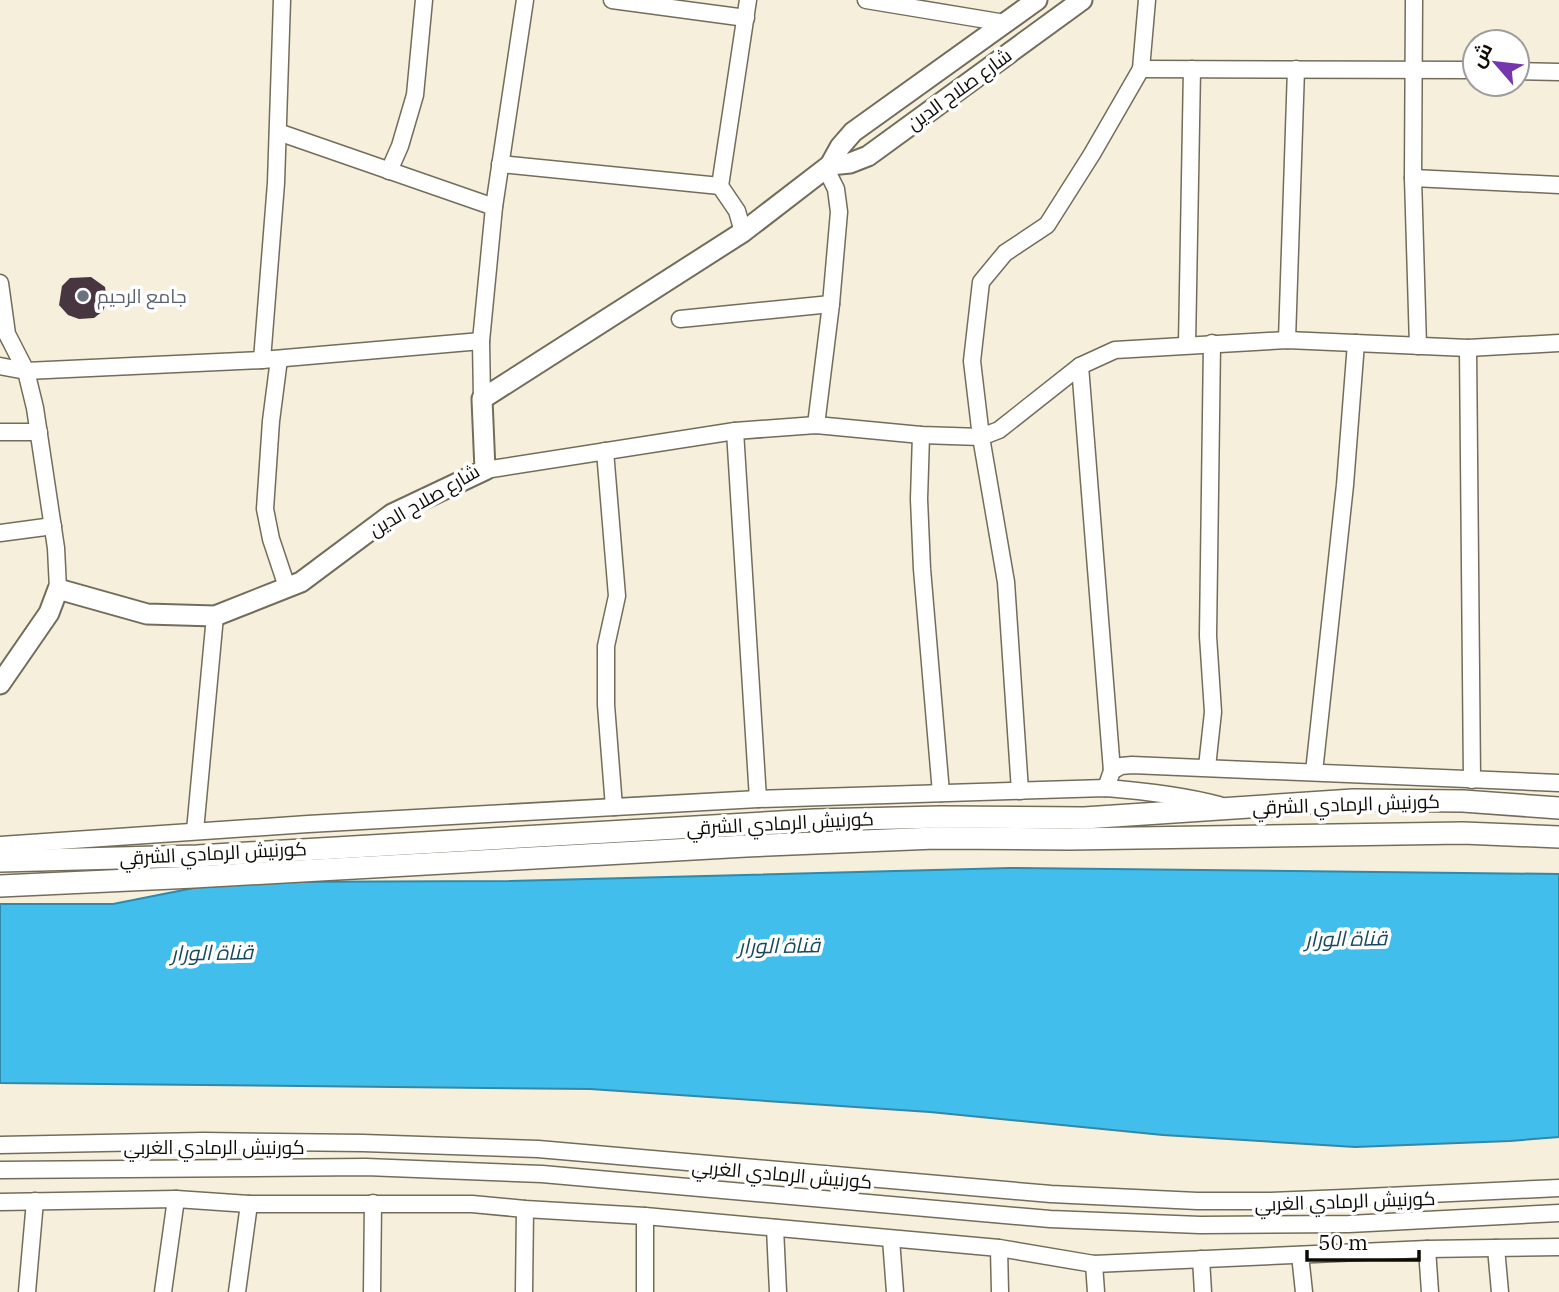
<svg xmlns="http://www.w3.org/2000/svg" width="1559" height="1292" font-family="'IBM Plex Serif',Cairo,serif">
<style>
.water{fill:#41beec;stroke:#3188a7;stroke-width:2}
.building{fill:#47363f}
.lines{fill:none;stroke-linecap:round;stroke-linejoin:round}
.minor-casing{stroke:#726d5b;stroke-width:19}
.tertiary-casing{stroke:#726d5b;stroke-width:23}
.secondary-casing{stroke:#726d5b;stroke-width:24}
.minor{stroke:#fff;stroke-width:16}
.tertiary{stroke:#fff;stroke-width:19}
.secondary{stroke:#fff;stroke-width:21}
.worship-dot{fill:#6b7280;stroke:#fff;stroke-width:2.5}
.labels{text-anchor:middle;stroke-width:7;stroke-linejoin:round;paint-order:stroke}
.street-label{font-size:19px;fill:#0d0b05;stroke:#fff}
.worship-label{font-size:19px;fill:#5b616d;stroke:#fff;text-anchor:start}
.water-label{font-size:21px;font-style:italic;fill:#174a5e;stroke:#fff}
</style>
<rect width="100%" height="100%" fill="#f6efdb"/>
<path class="water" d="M1010,868L1559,874V1137L1510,1141L1355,1147L1163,1135L930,1112L590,1089L0,1083V904H113L224,882L510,881Z"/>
<path class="building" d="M91,277L105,287L107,300L103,311L94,318L79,319L68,315L59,305L62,286L70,278Z"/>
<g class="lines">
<defs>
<g id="minor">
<path d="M612,0L746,18"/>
<path d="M866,0L1005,23"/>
<path d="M1414,0L1413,178L1418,346"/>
<path d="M1141,69L1475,70"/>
<path d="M1517,71L1559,72"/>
<path d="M278,132L494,207"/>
<path d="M500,164L720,186"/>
<path d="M389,171L400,146L415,95L424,0"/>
<path d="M1413,178L1559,185"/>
<path d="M743,232L737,211L720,186L748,0"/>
<path d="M0,283L7,334L26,371L35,408L56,548L58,589"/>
<path d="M680,319L831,304"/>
<path d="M1287,340L1296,69"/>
<path d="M1187,345L1192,69"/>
<path d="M1468,348L1472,780"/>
<path d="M279,359L271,421L265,509L271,539L287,587"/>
<path d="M262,360L276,183L282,0"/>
<path d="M0,366L26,371L262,360L481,341"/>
<path d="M1080,366L1112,771"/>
<path d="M482,399L481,341L494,207L525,0"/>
<path d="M816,425L831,304L839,212L836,189L826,169"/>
<path d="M735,431L758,799"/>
<path d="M0,432H39"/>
<path d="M921,435L919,499L922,569L941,793"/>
<path d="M605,451L617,596L606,646V705L614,807"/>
<path d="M485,470L735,431L816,425L921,435L981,437L999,430L1080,366L1115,350L1287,340L1468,348L1559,343"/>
<path d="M0,533L53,526"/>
<path d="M1207,767L1213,712L1208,636L1212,343"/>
<path d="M1314,772L1345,485L1356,343"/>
<path d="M1106,788L1112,771L1121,766L1132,765L1559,783"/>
<path d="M1020,791L1006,582L981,437L972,361L981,282L1005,253L1047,225L1092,154L1141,69L1147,0"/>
<path d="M195,831L215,616"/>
<path d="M0,845L308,824L758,799L1106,788C1144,791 1181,795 1219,805"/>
<path d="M0,1145L203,1141L363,1143L538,1149L1051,1194L1197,1201H1270L1344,1198L1559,1188"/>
<path d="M0,1170L366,1167L542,1174L1050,1219L1200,1225L1349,1224L1559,1213"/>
<path d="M0,1202L176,1199L249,1204H472L525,1209L645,1216L999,1248L1094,1264L1427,1249L1559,1247"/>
<path d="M645,1216V1292"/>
<path d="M775,1228L778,1292"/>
<path d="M891,1239L895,1292"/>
<path d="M999,1248L1000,1292"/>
<path d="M1496,1248L1500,1292"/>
<path d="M1427,1249L1430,1292"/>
<path d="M1300,1255L1304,1292"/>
<path d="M1201,1259L1203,1292"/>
<path d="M1094,1264L1096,1292"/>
<path d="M27,1292L35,1201"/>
<path d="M163,1292L176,1199"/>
<path d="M237,1292L249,1204"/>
<path d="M372,1292L373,1203"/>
<path d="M524,1292L525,1209"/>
</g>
<g id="tertiary">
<path d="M830,165L850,163L868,156L1082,0"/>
<path d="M0,684L49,613L58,589L147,614L215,616L301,582L392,514L485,470L482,399L743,232L830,165L840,147L853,132L1037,0"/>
</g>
<g id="secondary">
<path d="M0,861L197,856L814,820L940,817L1084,818L1353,800L1463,801L1559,808"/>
<path d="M0,886L194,877L746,846L935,838L1069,839L1463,833L1559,837"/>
</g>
</defs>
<use href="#minor" class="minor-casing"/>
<use href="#tertiary" class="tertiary-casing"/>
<use href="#secondary" class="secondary-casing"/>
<use href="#minor" class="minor"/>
<use href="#tertiary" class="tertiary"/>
<use href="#secondary" class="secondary"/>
</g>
<circle class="worship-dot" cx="83" cy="296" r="7"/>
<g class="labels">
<g class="street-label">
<text transform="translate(959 89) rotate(-36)" y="7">شارع صلاح الدين</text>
<text transform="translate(424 500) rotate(-30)" y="7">شارع صلاح الدين</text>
<text transform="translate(1346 804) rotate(-2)" y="7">كورنيش الرمادي الشرقي</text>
<text transform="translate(780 823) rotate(-3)" y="7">كورنيش الرمادي الشرقي</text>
<text transform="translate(213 853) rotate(-3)" y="7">كورنيش الرمادي الشرقي</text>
<text x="214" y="1154">كورنيش الرمادي الغربي</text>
<text transform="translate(782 1174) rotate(5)" y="7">كورنيش الرمادي الغربي</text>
<text transform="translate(1345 1201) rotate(-2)" y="7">كورنيش الرمادي الغربي</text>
</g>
<g class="worship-label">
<text x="97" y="303">جامع الرحيم</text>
</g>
<g class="water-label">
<text transform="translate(1346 939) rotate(-1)" y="7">قناة الورار</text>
<text transform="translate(779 946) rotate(-1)" y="7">قناة الورار</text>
<text transform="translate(212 953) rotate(-1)" y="7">قناة الورار</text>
</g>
</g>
<g transform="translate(1496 63) rotate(298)"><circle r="33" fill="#ffffff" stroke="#9e9d9b" stroke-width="2"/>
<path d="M0-5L12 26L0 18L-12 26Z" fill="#7537ad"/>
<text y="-10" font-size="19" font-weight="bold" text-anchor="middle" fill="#0d0b05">ش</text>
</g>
<path d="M1307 1250v10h112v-10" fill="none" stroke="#0d0b05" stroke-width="3.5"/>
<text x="1318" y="1250" font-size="21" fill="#0d0b05" stroke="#ffffff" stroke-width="5" paint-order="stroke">50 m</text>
</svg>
